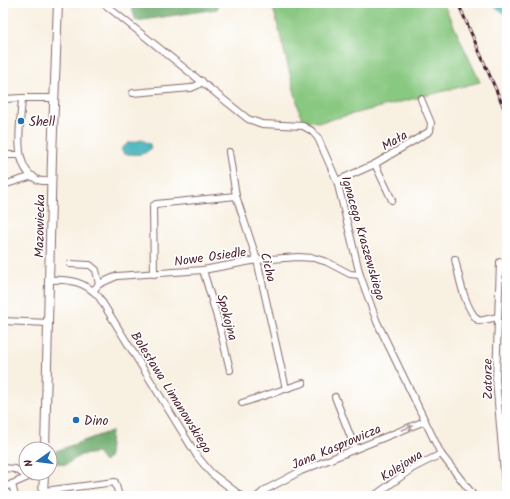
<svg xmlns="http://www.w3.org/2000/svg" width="510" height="499" font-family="Kalam,sans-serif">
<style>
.green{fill:#88c880;stroke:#697456}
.forest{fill:#6eac6e;stroke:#5c664c}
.water{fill:#40b1b9;stroke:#456872}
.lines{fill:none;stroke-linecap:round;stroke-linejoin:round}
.river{stroke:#40b1b9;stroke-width:10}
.minor-casing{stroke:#87686b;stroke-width:8}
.major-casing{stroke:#87686b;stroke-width:10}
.minor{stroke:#fff;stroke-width:6}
.major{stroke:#fff;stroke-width:8}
.rail-casing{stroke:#4a1f2b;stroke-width:3}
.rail{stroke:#fff;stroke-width:1.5;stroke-dasharray:4.5;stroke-linecap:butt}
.oneway{stroke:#ae9aa0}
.poi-dot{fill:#1f6fb2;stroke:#fff;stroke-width:1.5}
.labels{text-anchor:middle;stroke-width:3.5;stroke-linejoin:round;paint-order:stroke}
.poi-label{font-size:13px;fill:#4a1f2b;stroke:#fff;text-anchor:start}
.street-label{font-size:13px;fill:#4a1f2b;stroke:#fff}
</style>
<rect width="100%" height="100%" fill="#fff"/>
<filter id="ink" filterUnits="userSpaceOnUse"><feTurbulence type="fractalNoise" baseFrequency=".025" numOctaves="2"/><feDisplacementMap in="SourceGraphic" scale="8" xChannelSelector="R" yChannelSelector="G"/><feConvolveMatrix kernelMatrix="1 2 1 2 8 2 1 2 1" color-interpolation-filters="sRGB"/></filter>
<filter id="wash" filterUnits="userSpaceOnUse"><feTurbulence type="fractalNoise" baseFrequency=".012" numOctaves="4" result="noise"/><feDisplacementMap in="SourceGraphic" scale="16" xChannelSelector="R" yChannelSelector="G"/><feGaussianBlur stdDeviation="0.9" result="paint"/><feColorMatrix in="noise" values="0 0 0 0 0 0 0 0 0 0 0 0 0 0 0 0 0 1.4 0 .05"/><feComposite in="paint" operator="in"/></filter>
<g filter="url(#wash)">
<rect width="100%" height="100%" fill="#f8f0e1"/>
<path class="green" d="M272,3H443L480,82L321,122L302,121Z"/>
<g class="forest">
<path d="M134,3H218L217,9L136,21L132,9Z"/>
<path d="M111,431L109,458L104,462L97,453L81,455L65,465L53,462V452Z"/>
</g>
<path class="water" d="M142,140L150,144L151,148C144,157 134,154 124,154L121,149L128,143Z"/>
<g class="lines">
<path class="river" d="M498,3L507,10"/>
</g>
</g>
<g filter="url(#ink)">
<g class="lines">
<defs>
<g id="minor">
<path d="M103,3L248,119L262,124L303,126L312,131L318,138L337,181L360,275L377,322L441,454L474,496"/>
<path d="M133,93L191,88L198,85L202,81"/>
<path d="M3,99L22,98"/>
<path d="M229,152L236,196L257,260L286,389"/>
<path d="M3,155H20"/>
<path d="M375,164L392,200"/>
<path d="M51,181C47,181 40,182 36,179C11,166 21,121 22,98H54"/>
<path d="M337,181L375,164L430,131L431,123L421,99"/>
<path d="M3,185L33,176"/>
<path d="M455,259C459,277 465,310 479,321L498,317"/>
<path d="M500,262L496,379L506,496"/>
<path d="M70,264L90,265L96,270L99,284"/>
<path d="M203,270L219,324L230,370"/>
<path d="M154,274L153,206L156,204L236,196"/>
<path d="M50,280C70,279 86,282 99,297L197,456L211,473L241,496"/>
<path d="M93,291L99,284L117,276L203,270L257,260L298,257L314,258L327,262L350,274L360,275"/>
<path d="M3,321L49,323"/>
<path d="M335,397L355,448"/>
<path d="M242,403L303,383"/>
<path d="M500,422L507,414"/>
<path d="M3,468L15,469L28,477"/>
<path d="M12,484L15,496"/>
<path d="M3,488L28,477L44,475"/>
<path d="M44,491L115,482L119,496"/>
<path d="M258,496L265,490L301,471L425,421"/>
<path d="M374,496L413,468L441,454"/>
</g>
<g id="major">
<path d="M45,449L52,157L58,3"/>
<path d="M43,496L44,473"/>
</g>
</defs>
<use href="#minor" class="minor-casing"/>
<use href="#major" class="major-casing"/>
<use href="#minor" class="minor"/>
<use href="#major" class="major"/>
<defs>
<path id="rail" d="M458,3L507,115"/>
</defs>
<use href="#rail" class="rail-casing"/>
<use href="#rail" class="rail"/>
</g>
<defs><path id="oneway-shaft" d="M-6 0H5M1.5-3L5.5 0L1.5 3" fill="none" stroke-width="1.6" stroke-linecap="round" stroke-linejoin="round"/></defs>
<use class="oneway" href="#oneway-shaft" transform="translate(407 428) rotate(-21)"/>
</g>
<g class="poi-dot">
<circle cx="21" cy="121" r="4"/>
<circle cx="76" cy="420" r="4"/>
</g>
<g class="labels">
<g class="poi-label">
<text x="29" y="126">Shell</text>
<text x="84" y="425">Dino</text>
</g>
<g class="street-label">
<text transform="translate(394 140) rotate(-30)" y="5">Mała</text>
<text transform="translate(39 226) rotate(-89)" y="5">Mazowiecka</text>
<text transform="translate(364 238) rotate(74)" y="5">Ignacego Kraszewskiego</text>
<text transform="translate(210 256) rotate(-8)" y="5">Nowe Osiedle</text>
<text transform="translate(269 267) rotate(76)" y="5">Cicha</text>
<text transform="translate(228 317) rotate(75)" y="5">Spokojna</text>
<text transform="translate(487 379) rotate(-91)" y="5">Zatorze</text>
<text transform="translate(172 392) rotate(58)" y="5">Bolesława Limanowskiego</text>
<text transform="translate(336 446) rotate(-23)" y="5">Jana Kasprowicza</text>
<text transform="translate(401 465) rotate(-32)" y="5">Kolejowa</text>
</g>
</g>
<rect width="510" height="499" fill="none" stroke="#fff" stroke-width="16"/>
<g transform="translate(38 461) rotate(256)"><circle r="19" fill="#ffffff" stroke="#b7a5aa"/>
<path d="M0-3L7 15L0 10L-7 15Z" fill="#1f6fb2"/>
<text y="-6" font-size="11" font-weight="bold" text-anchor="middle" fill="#4a1f2b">N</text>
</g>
</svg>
